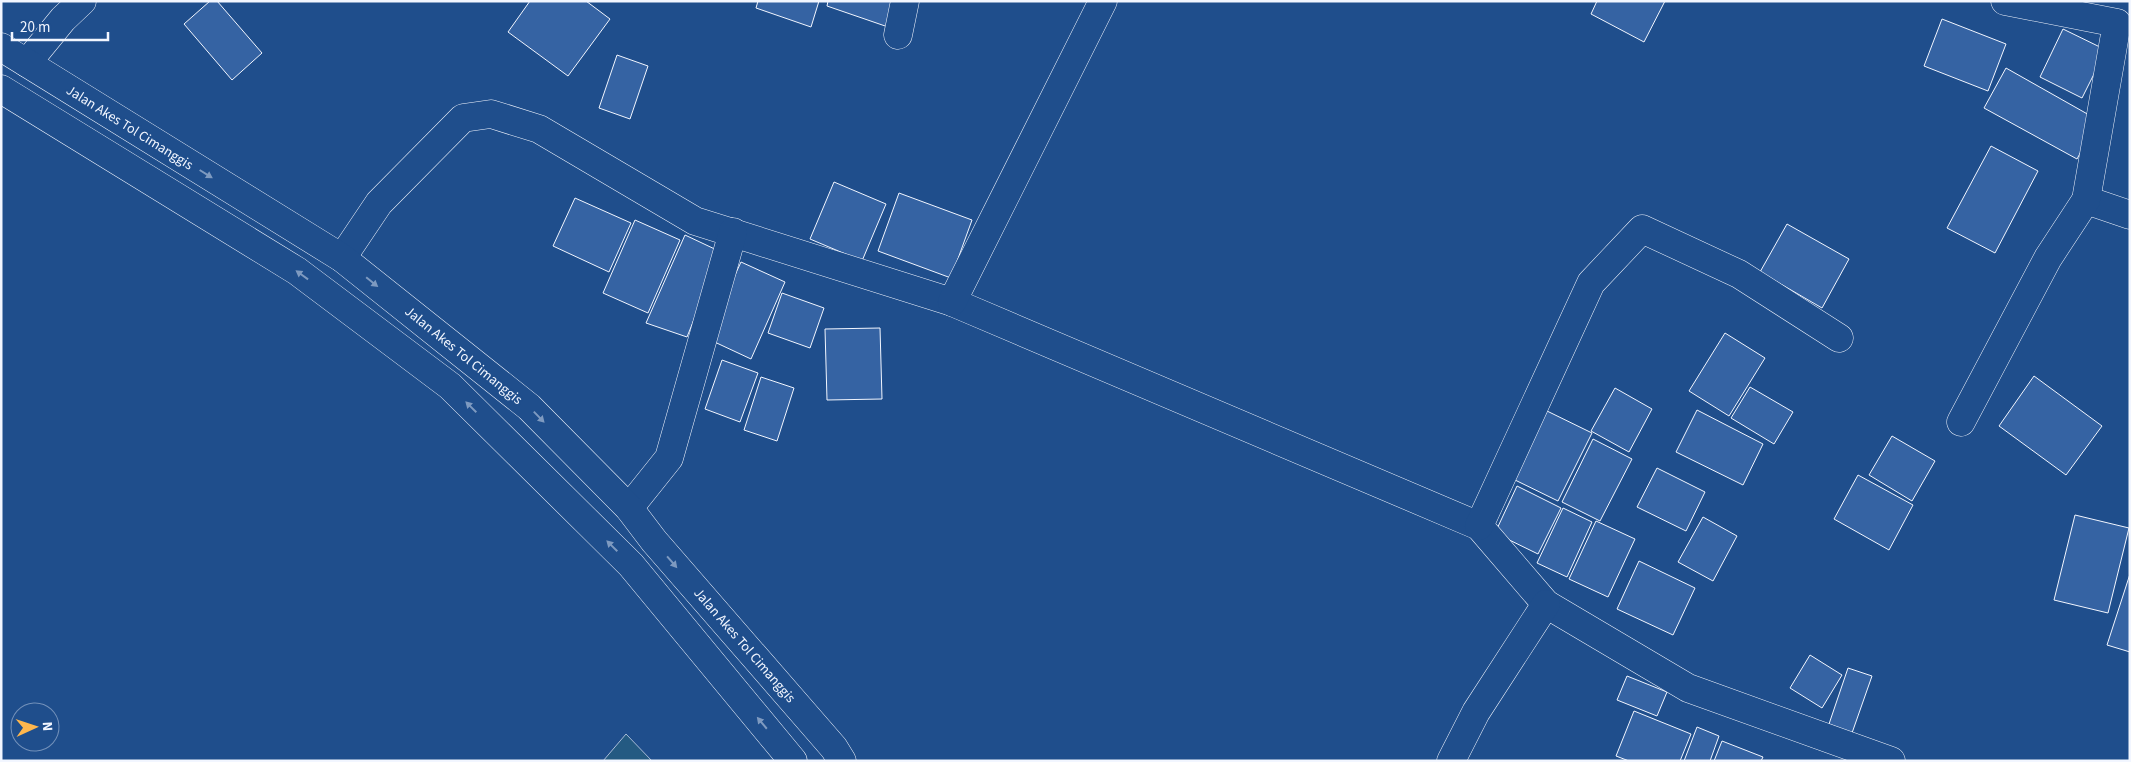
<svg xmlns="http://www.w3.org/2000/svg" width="2131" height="762" font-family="'Source Sans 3',sans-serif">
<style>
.green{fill:#245a82;stroke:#a8bbd7}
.building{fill:#3563a3;stroke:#f2f6ff}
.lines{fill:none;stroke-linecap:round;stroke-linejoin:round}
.minor-casing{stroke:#f2f6ff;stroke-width:29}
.major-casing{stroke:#f2f6ff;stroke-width:29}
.minor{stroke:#1f4e8c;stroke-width:28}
.major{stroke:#1f4e8c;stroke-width:28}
.oneway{fill:#7e9ac0}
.labels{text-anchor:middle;stroke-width:4;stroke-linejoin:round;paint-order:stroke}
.street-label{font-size:14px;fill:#f2f6ff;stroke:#1f4e8c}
</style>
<rect width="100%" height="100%" fill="#1f4e8c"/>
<path class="green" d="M626,734L652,761H603Z"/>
<g class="building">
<path d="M210,1H217L262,53L232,80L184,24Z"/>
<path d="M530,1H586L610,19L568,76L508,32Z"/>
<path d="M758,1H819L811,27L756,8Z"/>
<path d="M828,1H900L891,28L827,6Z"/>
<path d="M1597,1H1665L1644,42L1591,14Z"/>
<path d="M1942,19L2006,44L1988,91L1924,66Z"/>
<path d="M2063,29L2106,50L2082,98L2040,77Z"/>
<path d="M617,55L648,66L630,119L599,108Z"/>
<path d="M2006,68L2098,120L2077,159L1984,108Z"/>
<path d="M1991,146L2038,171L1995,253L1947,228Z"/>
<path d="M834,182L886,204L862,261L810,239Z"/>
<path d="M899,193L972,220L951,278L878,251Z"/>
<path d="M575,198L631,223L609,272L553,246Z"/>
<path d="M635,220L680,240L648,313L603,293Z"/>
<path d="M1787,224L1849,259L1822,308L1760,272Z"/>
<path d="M685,235L721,252L687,337L646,323Z"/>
<path d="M741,262L785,282L751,359L706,338Z"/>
<path d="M782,293L824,308L810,348L768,333Z"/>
<path d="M880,328L882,399L827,400L825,329Z"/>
<path d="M1725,333L1765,358L1729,416L1689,391Z"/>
<path d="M722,360L758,373L740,422L705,409Z"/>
<path d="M2034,376L2102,426L2066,475L1999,426Z"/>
<path d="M761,377L794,388L777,441L744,430Z"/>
<path d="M1750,387L1793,412L1774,444L1731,418Z"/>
<path d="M1615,388L1652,409L1629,452L1591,431Z"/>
<path d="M1697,410L1763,444L1743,485L1676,452Z"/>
<path d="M1547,411L1592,433L1558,501L1513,479Z"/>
<path d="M1892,436L1935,461L1912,501L1869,475Z"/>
<path d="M1593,439L1632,459L1600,521L1562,502Z"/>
<path d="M1657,468L1705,492L1686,531L1637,507Z"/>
<path d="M1858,475L1913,505L1889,550L1834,519Z"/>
<path d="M1517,486L1561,508L1538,554L1495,533Z"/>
<path d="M1563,508L1592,522L1567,577L1537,563Z"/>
<path d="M2075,515L2129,528L2108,613L2054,600Z"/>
<path d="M1703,517L1737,536L1713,581L1678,562Z"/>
<path d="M1596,521L1635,539L1608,597L1569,579Z"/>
<path d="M1639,561L1695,588L1673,635L1617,609Z"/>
<path d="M2130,574V652L2107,645Z"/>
<path d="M1810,655L1842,675L1822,708L1790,688Z"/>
<path d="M1848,668L1872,676L1852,733L1829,724Z"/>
<path d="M1627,676L1667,692L1657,716L1617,700Z"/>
<path d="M1634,711L1691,734L1680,761H1629L1616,756Z"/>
<path d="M1697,727L1719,736L1710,761H1684Z"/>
<path d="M1722,741L1763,757L1761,761H1714Z"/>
</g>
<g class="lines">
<defs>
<g id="minor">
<path d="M898,35L905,1"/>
<path d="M27,63L63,19L82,1"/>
<path d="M2086,200L2130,215"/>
<path d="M342,258L379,203L463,118L491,114L539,129L695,221L952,302L1479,526L1546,604L1688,688L1891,761"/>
<path d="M952,302L1103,1"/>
<path d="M1961,422L2048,258L2086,200L2117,23L2005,1"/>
<path d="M629,508L669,458L733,232"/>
<path d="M1479,526L1591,283L1642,229L1739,274L1839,338"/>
<path d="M1451,761L1476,712L1546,604"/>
</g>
<g id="major">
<path d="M1,47L342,258L529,407L629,508L654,541L834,748L842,761"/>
<path d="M1,89L297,271L450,386L631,565L793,761"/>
</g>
</defs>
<use href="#minor" class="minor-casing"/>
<use href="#major" class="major-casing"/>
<use href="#minor" class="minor"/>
<use href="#major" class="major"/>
</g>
<defs><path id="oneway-solid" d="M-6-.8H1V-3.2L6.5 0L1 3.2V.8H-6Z" transform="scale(1.25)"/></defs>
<g class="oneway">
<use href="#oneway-solid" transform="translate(206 174) rotate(32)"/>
<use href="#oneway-solid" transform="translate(302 275) rotate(-144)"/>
<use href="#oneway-solid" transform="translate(372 282) rotate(39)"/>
<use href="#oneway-solid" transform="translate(471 407) rotate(-135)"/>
<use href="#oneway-solid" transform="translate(539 417) rotate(46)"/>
<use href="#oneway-solid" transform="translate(612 546) rotate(-135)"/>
<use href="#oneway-solid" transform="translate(672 562) rotate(49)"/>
<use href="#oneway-solid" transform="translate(762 723) rotate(-130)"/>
</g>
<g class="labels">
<g class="street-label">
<text transform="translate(130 127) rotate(32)" y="5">Jalan Akes Tol Cimanggis</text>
<text transform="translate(464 355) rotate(39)" y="5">Jalan Akes Tol Cimanggis</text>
<text transform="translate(745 645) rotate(49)" y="5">Jalan Akes Tol Cimanggis</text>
</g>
</g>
<rect width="2131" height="762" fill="none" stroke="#f2f6ff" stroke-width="5"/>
<g transform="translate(35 727) rotate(87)"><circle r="24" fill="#1f4e8c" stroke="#7391ba"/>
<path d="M0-4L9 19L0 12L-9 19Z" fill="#ffb74d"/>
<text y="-8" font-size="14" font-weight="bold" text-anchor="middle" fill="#f2f6ff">N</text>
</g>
<path d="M12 32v8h96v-8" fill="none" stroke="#f2f6ff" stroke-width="2.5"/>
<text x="20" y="32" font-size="15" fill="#f2f6ff" stroke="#1f4e8c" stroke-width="4" paint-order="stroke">20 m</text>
</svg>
